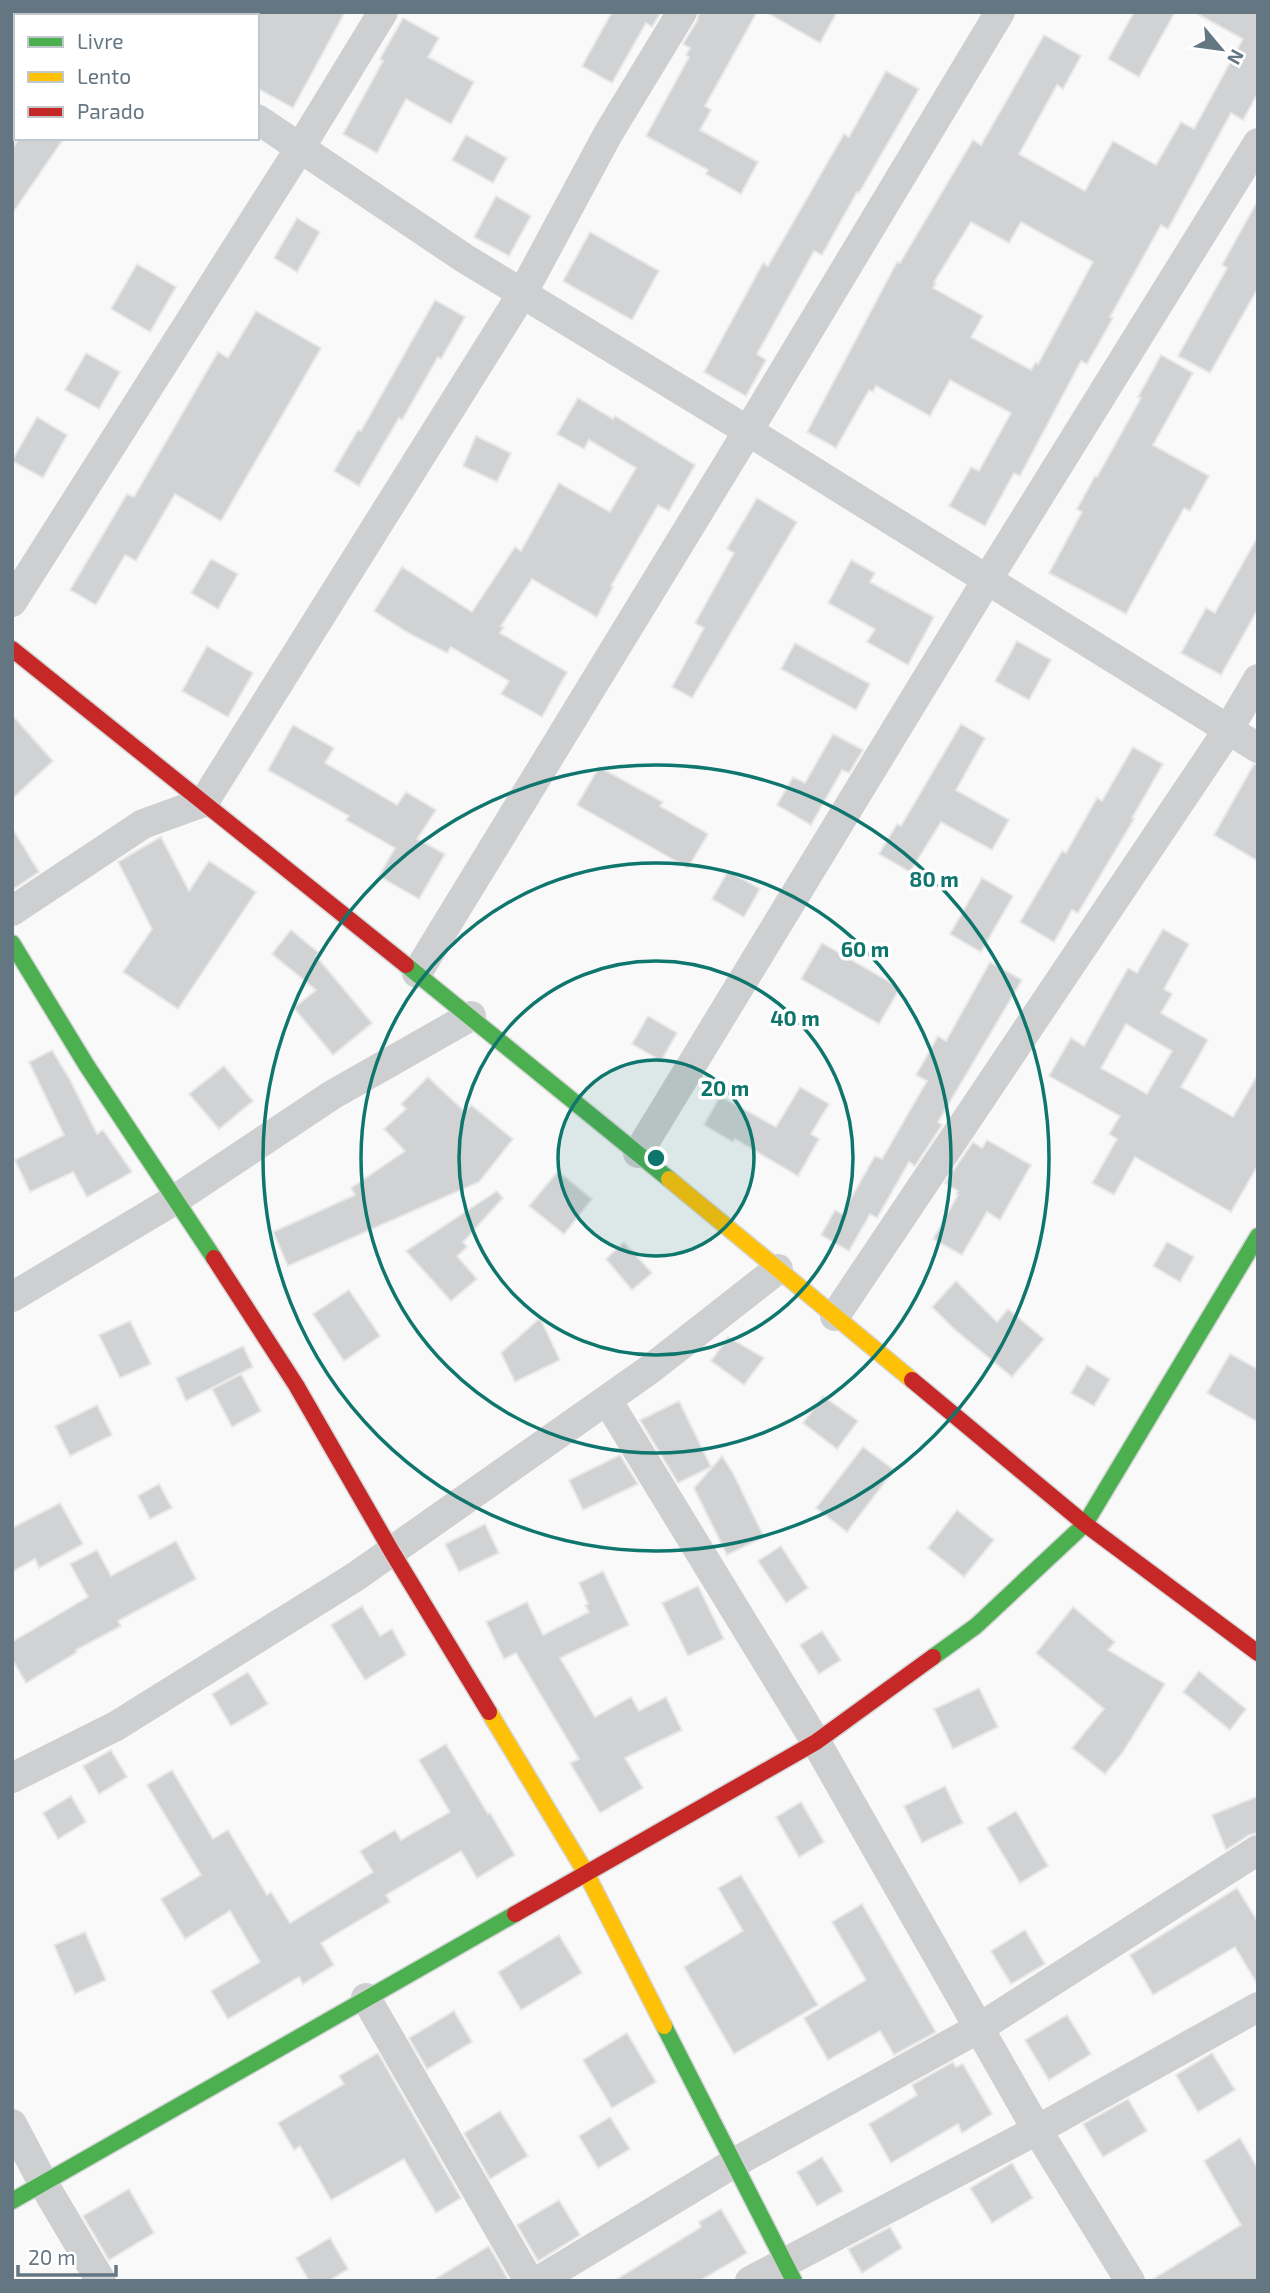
<svg xmlns="http://www.w3.org/2000/svg" width="1270" height="2293" font-family="'Exo 2',sans-serif">
<style>
.building{fill:#d0d2d3;stroke:#e8e8e8;stroke-width:2;fill-rule:evenodd}
.lines{fill:none;stroke-linecap:round;stroke-linejoin:round}
.fast-casing{stroke:#d5d6d7;stroke-width:19}
.slow-casing{stroke:#d5d6d7;stroke-width:19}
.jam-casing{stroke:#d5d6d7;stroke-width:19}
.street{stroke:#cecfd0;stroke-width:30}
.fast{stroke:#4caf50;stroke-width:16}
.slow{stroke:#ffc107;stroke-width:16}
.jam{stroke:#c62828;stroke-width:16}
.ring{fill:none;stroke:#0f766e;stroke-width:3.5}
.centre{fill:#0f766e;stroke:#fff;stroke-width:3.5}
.ring-label{font-size:21px;text-anchor:middle;font-weight:bold;fill:#0f766e;stroke:#fff;stroke-width:7;stroke-linejoin:round;paint-order:stroke}
</style>
<rect width="100%" height="100%" fill="#f9f9f9"/>
<g class="building">
<path d="M257,12H345L293,108L257,88Z"/>
<path d="M612,12H661L652,27L646,23L612,83L582,66Z"/>
<path d="M699,12H757L705,106L711,110L700,130L758,162L741,194L706,174L708,170L646,136L689,57L686,55L690,48L683,44L697,21Z"/>
<path d="M766,12H837L820,43Z"/>
<path d="M1134,12H1175L1139,77L1108,59Z"/>
<path d="M1194,12H1258V93L1243,120L1231,113L1168,229L1161,225L1110,317L1113,318L1087,364L1081,361L1020,476L1014,473L985,526L949,506L971,467L979,471L1011,413L950,380L930,416L876,386L873,392L869,390L836,448L807,432L897,262L900,263L973,140L981,145L1044,35L1081,56L1063,89L1057,85L1019,154L1085,191L1113,141L1156,165L1181,122L1194,129L1243,39ZM971,222L1009,243L1021,222L1093,262L1038,364L1036,362L1031,370L971,337L983,316L933,288L936,283L934,282Z"/>
<path d="M403,18L439,38L428,57L474,82L451,124L406,99L377,153L343,134L383,61L380,59Z"/>
<path d="M886,71L919,89L859,193L857,192L822,255L814,251L757,354L766,360L746,396L704,372L763,263L768,266L844,134L849,137Z"/>
<path d="M466,135L507,158L493,183L452,160Z"/>
<path d="M19,138H64L12,214V149Z"/>
<path d="M496,196L531,216L509,256L474,237Z"/>
<path d="M1258,200V288L1210,373L1178,356L1227,268L1222,265Z"/>
<path d="M297,218L320,232L297,272L274,258Z"/>
<path d="M590,232L659,271L632,320L563,281Z"/>
<path d="M137,264L176,287L150,332L111,309Z"/>
<path d="M435,300L465,317L441,359L438,357L402,420L399,418L359,486L334,471L358,430L361,431Z"/>
<path d="M256,311L321,348L221,521L175,494L136,561L125,555L96,605L70,590L127,494L134,497L218,352L228,358Z"/>
<path d="M86,353L120,372L99,409L65,390Z"/>
<path d="M1161,355L1193,373L1153,445L1209,476L1190,511L1184,508L1126,614L1049,573L1082,512L1077,509L1095,476L1097,477L1141,398L1138,397Z"/>
<path d="M578,398L613,419L615,416L695,465L669,511L658,505L611,586L613,587L597,617L532,579L501,626L504,627L500,633L567,672L542,717L501,694L509,681L451,647L447,653L410,634L374,611L402,567L472,612L515,547L521,551L559,483L610,512L636,468L589,440L584,449L557,434Z"/>
<path d="M37,417L67,435L43,478L12,461Z"/>
<path d="M476,436L511,453L497,482L463,466Z"/>
<path d="M757,498L797,522L692,698L672,687L704,628L695,623L734,553L727,549Z"/>
<path d="M1258,536V609L1221,675L1181,653L1206,608L1215,613Z"/>
<path d="M211,559L238,574L218,609L191,593Z"/>
<path d="M851,560L875,573L870,582L934,617L908,665L867,642L875,629L828,603Z"/>
<path d="M1017,641L1051,660L1029,700L995,681Z"/>
<path d="M795,643L870,684L856,710L781,669Z"/>
<path d="M207,646L253,673L228,717L182,691Z"/>
<path d="M12,715L53,761L12,799Z"/>
<path d="M961,724L985,738L956,790L1009,820L992,850L941,822L910,872L879,854L897,824L901,826Z"/>
<path d="M293,725L334,748L325,763L397,805L406,792L436,810L417,839L445,854L419,899L379,876L395,848L346,820L349,816L268,770Z"/>
<path d="M833,734L863,750L849,773L842,770L811,825L777,805L793,777L805,783Z"/>
<path d="M1133,747L1163,764L1132,818L1134,819L1078,913L1072,910L1054,942L1020,922L1062,851L1066,853L1097,798L1102,801Z"/>
<path d="M1254,764L1258,765V861L1214,835Z"/>
<path d="M599,767L663,802L660,806L708,834L688,868L577,805Z"/>
<path d="M12,828L39,872L12,890Z"/>
<path d="M161,837L189,891L209,861L256,892L178,1009L123,972L152,929L118,862Z"/>
<path d="M728,871L760,889L744,917L712,899Z"/>
<path d="M982,878L1013,896L981,952L950,934Z"/>
<path d="M1163,929L1189,944L1164,989L1172,994L1161,1013L1208,1040L1181,1087L1233,1117L1258,1074V1165L1231,1212L1135,1157L1114,1195L1092,1183L1117,1139L1109,1134L1120,1116L1049,1076L1071,1038L1084,1046L1128,968L1137,973ZM1126,1024L1172,1051L1147,1094L1101,1068Z"/>
<path d="M291,930L319,953L316,956L372,1023L333,1055L294,1008L316,990L272,954Z"/>
<path d="M822,943L900,988L879,1024L801,979Z"/>
<path d="M990,962L1022,980L938,1122L942,1125L915,1166L909,1162L877,1218L870,1214L849,1251L821,1235L835,1210L842,1214L875,1156L882,1159L927,1081L916,1075L938,1036L946,1041Z"/>
<path d="M648,1016L677,1033L661,1061L632,1044Z"/>
<path d="M52,1050L70,1080L97,1134L103,1130L132,1172L87,1197L73,1172L30,1192L15,1160L64,1135L29,1062Z"/>
<path d="M224,1066L253,1101L219,1129L189,1094Z"/>
<path d="M428,1077L465,1112L471,1105L513,1139L479,1182L288,1266L273,1232L355,1195L351,1188L405,1151L384,1129L406,1109L401,1104Z"/>
<path d="M800,1087L829,1104L811,1134L819,1139L798,1176L735,1139L733,1142L704,1125L720,1096L776,1127Z"/>
<path d="M987,1140L1031,1165L1000,1220L987,1212L962,1255L933,1239L958,1195L956,1194L958,1191L945,1183L973,1142L982,1148Z"/>
<path d="M558,1171L592,1199L564,1234L529,1206Z"/>
<path d="M497,1191L503,1198L463,1242L467,1247L457,1256L477,1279L451,1301L406,1251Z"/>
<path d="M624,1242L652,1273L632,1290L606,1259Z"/>
<path d="M1167,1242L1194,1257L1180,1282L1153,1266Z"/>
<path d="M956,1281L997,1322L1008,1309L1044,1339L1012,1377L954,1329L932,1307Z"/>
<path d="M349,1290L380,1336L344,1361L313,1314Z"/>
<path d="M540,1318L560,1360L515,1382L501,1353Z"/>
<path d="M130,1321L151,1364L120,1378L99,1335Z"/>
<path d="M728,1337L764,1358L744,1385L711,1361Z"/>
<path d="M243,1346L253,1367L186,1401L176,1378Z"/>
<path d="M1230,1354L1258,1369V1422L1207,1393Z"/>
<path d="M1087,1365L1110,1379L1094,1406L1071,1393Z"/>
<path d="M241,1374L261,1411L232,1427L212,1389Z"/>
<path d="M823,1396L858,1421L837,1449L803,1423Z"/>
<path d="M679,1401L711,1467L678,1483L640,1420Z"/>
<path d="M97,1405L112,1435L70,1456L55,1426Z"/>
<path d="M863,1447L894,1470L847,1532L816,1508Z"/>
<path d="M620,1455L638,1484L583,1510L569,1480Z"/>
<path d="M722,1456L733,1473L764,1537L727,1555L694,1488Z"/>
<path d="M159,1484L172,1508L150,1519L138,1496Z"/>
<path d="M60,1503L83,1544L39,1568L35,1559L12,1572V1528Z"/>
<path d="M957,1510L994,1540L964,1577L928,1548Z"/>
<path d="M485,1524L499,1553L459,1572L445,1544Z"/>
<path d="M176,1541L196,1579L118,1621L121,1626L76,1650L77,1652L26,1683L12,1659V1642L88,1597L70,1564L97,1550L111,1576Z"/>
<path d="M781,1546L808,1588L786,1603L758,1561Z"/>
<path d="M603,1571L629,1625L560,1658L595,1717L631,1697L639,1711L666,1697L682,1730L625,1758L643,1788L600,1813L570,1763L579,1759L516,1653L504,1659L486,1622L527,1602L543,1635L589,1612L585,1605L588,1604L579,1583Z"/>
<path d="M698,1586L724,1639L688,1656L662,1603Z"/>
<path d="M362,1606L380,1636L392,1629L406,1655L365,1680L331,1625Z"/>
<path d="M1073,1607L1115,1642L1108,1650L1165,1684L1123,1752L1105,1774L1072,1748L1104,1709L1036,1653Z"/>
<path d="M822,1631L841,1660L819,1674L800,1645Z"/>
<path d="M1199,1671L1246,1709L1230,1730L1183,1692Z"/>
<path d="M248,1672L268,1704L231,1726L212,1694Z"/>
<path d="M979,1688L998,1727L953,1749L934,1709Z"/>
<path d="M446,1744L488,1814L490,1813L515,1855L477,1878L461,1851L386,1895L390,1902L321,1943L334,1965L303,1984L299,1977L228,2019L211,1991L260,1962L230,1911L185,1939L161,1899L201,1875L147,1785L172,1770L213,1839L228,1830L267,1895L271,1892L290,1923L373,1872L360,1851L395,1830L401,1840L450,1812L419,1760Z"/>
<path d="M111,1750L127,1777L99,1794L83,1766Z"/>
<path d="M945,1786L963,1823L922,1843L904,1806Z"/>
<path d="M71,1796L86,1822L58,1839L43,1813Z"/>
<path d="M1258,1796V1833L1249,1835L1226,1850L1212,1815Z"/>
<path d="M801,1802L824,1842L799,1857L776,1817Z"/>
<path d="M1016,1811L1048,1866L1020,1883L987,1828Z"/>
<path d="M741,1875L818,2005L734,2054L684,1967L743,1931L718,1888Z"/>
<path d="M1237,1888L1258,1922V1985L1235,1947L1153,1995L1130,1955Z"/>
<path d="M862,1904L936,2032L894,2055L880,2031L828,2060L804,2018L866,1980L832,1922Z"/>
<path d="M1025,1930L1045,1964L1011,1984L991,1951Z"/>
<path d="M85,1932L106,1980L75,1994L54,1945Z"/>
<path d="M559,1935L582,1973L521,2010L498,1972Z"/>
<path d="M454,2011L472,2042L427,2069L409,2038Z"/>
<path d="M1067,2015L1091,2054L1049,2080L1025,2040Z"/>
<path d="M627,2033L656,2082L612,2108L583,2060Z"/>
<path d="M378,2053L461,2198L436,2213L404,2159L331,2200L300,2146L294,2150L278,2123L344,2084L339,2076Z"/>
<path d="M1212,2053L1235,2090L1198,2112L1176,2075Z"/>
<path d="M953,2062L956,2067L963,2064L992,2114L962,2133L958,2124L891,2163L869,2124L917,2095L912,2085Z"/>
<path d="M1128,2099L1147,2131L1103,2157L1083,2124Z"/>
<path d="M500,2111L528,2156L490,2179L464,2133Z"/>
<path d="M610,2117L630,2149L598,2168L579,2136Z"/>
<path d="M1240,2138L1258,2169V2281H1150L1241,2225L1204,2161Z"/>
<path d="M822,2157L843,2191L817,2206L797,2172Z"/>
<path d="M1012,2163L1033,2198L992,2223L970,2188Z"/>
<path d="M129,2189L154,2233L109,2260L83,2216Z"/>
<path d="M559,2200L580,2235L538,2261L517,2225Z"/>
<path d="M721,2209L747,2253L699,2281H614L701,2227L699,2222Z"/>
<path d="M890,2227L902,2248L862,2273L848,2249Z"/>
<path d="M330,2238L348,2269L329,2281H309L296,2258Z"/>
<path d="M489,2246L509,2281H432Z"/>
</g>
<g class="lines">
<defs>
<g id="fast">
<path d="M12,943L87,1066L214,1258"/>
<path d="M406,965L669,1179"/>
<path d="M933,1657L976,1626L1085,1524L1258,1236"/>
<path d="M664,2026L794,2281"/>
<path d="M12,2201L515,1914"/>
</g>
<g id="slow">
<path d="M669,1179L912,1380"/>
<path d="M489,1712L586,1873L664,2026"/>
</g>
<g id="jam">
<path d="M12,649L406,965"/>
<path d="M214,1258L296,1385L392,1552L489,1712"/>
<path d="M912,1380L1085,1524L1258,1653"/>
<path d="M515,1914L816,1742L933,1657"/>
</g>
</defs>
<use href="#fast" class="fast-casing"/>
<use href="#slow" class="slow-casing"/>
<use href="#jam" class="jam-casing"/>
<g class="street">
<path d="M103,12L108,16"/>
<path d="M66,16L68,12"/>
<path d="M12,106L16,100"/>
<path d="M257,119L464,258L748,431L1258,748"/>
<path d="M12,602L300,148L383,12"/>
<path d="M12,911L143,824L204,802L522,294L608,134L682,12"/>
<path d="M417,973L748,431L1000,12"/>
<path d="M638,1153L987,580L1258,143"/>
<path d="M12,1297L176,1199L332,1095L471,1016"/>
<path d="M835,1316L1228,730L1258,679"/>
<path d="M607,1400L816,1742L1037,2130L1130,2281"/>
<path d="M12,1778L116,1726L355,1577L649,1370L778,1269"/>
<path d="M366,1998L529,2281"/>
<path d="M12,2124L43,2183L101,2281"/>
<path d="M538,2281L734,2163L979,2028L1258,1850"/>
<path d="M750,2281L1037,2130L1258,2007"/>
</g>
<use href="#fast" class="fast"/>
<use href="#slow" class="slow"/>
<use href="#jam" class="jam"/>
</g>
<circle cx="656" cy="1158" r="98" fill="#0f766e" fill-opacity=".12"/>
<g class="ring">
<circle cx="656" cy="1158" r="98"/>
<circle cx="656" cy="1158" r="197"/>
<circle cx="656" cy="1158" r="295"/>
<circle cx="656" cy="1158" r="393"/>
</g>
<circle cx="656" cy="1158" r="10" class="centre"/>
<g class="ring-label">
<text x="934" y="887">80 m</text>
<text x="865" y="957">60 m</text>
<text x="795" y="1026">40 m</text>
<text x="725" y="1096">20 m</text>
</g>
<rect width="1270" height="2293" fill="none" stroke="#657683" stroke-width="28"/>
<rect x="14" y="14" width="245" height="126" fill="#ffffff" stroke="#c1c8cd" stroke-width="2"/>
<rect x="28" y="37" width="35" height="10" fill="#4caf50" stroke="#c1c8cd" stroke-width="2"/>
<text x="77" y="49" font-size="21" fill="#657683">Livre</text>
<rect x="28" y="72" width="35" height="10" fill="#ffc107" stroke="#c1c8cd" stroke-width="2"/>
<text x="77" y="84" font-size="21" fill="#657683">Lento</text>
<rect x="28" y="107" width="35" height="10" fill="#c62828" stroke="#c1c8cd" stroke-width="2"/>
<text x="77" y="119" font-size="21" fill="#657683">Parado</text>
<g transform="translate(1221 49) rotate(119)" stroke="#ffffff" stroke-width="5" paint-order="stroke">
<path d="M0-5L12 26L0 18L-12 26Z" fill="#657683"/>
<text y="-10" font-size="19" font-weight="bold" text-anchor="middle" fill="#657683">N</text>
</g>
<path d="M18 2265v10h98v-10" fill="none" stroke="#657683" stroke-width="3.5"/>
<text x="28" y="2265" font-size="21" fill="#657683" stroke="#ffffff" stroke-width="5" paint-order="stroke">20 m</text>
</svg>
